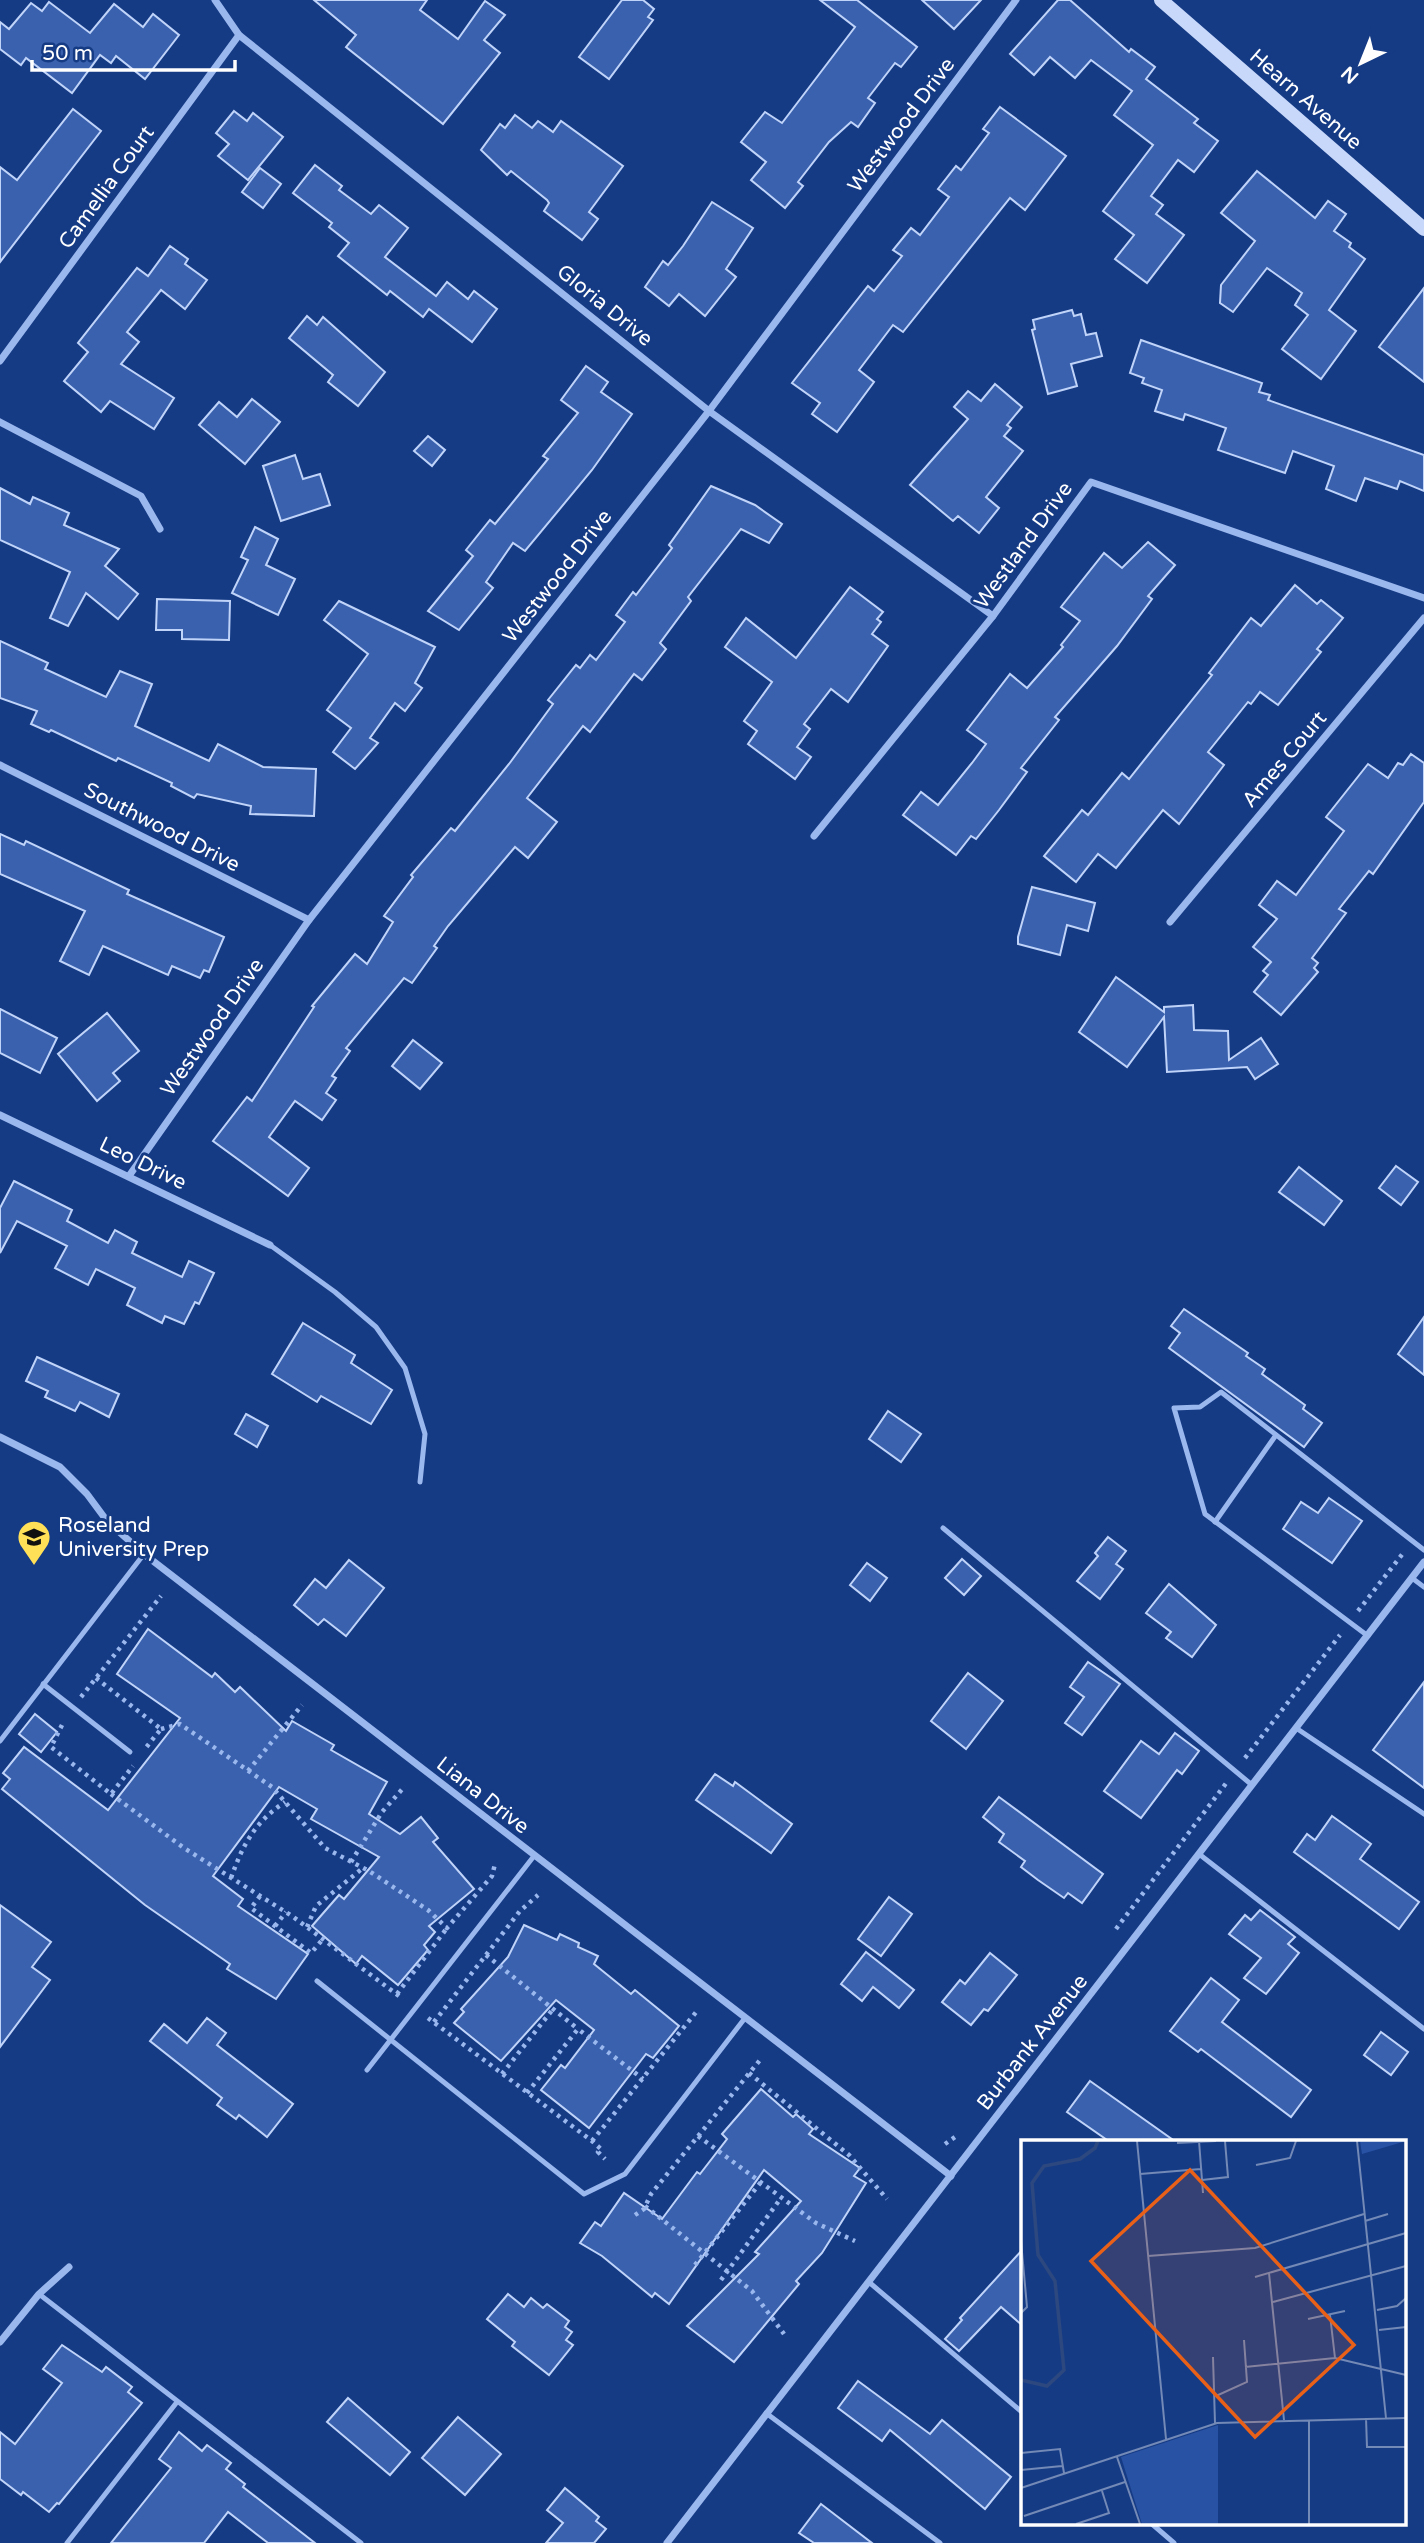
<svg xmlns="http://www.w3.org/2000/svg" width="1424" height="2543" font-family="'Varela Round',sans-serif">
<style>
.building{fill:#3a61ad;stroke:#c0d4fa;stroke-width:2}
.lines{fill:none;stroke-linecap:round;stroke-linejoin:round}
.path{stroke:#9ab7ee;stroke-width:4.5;stroke-dasharray:3.5 5;stroke-linecap:butt}
.lane{stroke:#9ab7ee;stroke-width:5}
.street{stroke:#9ab7ee;stroke-width:7}
.secondary{stroke:#c7d8fa;stroke-width:14}
.labels{text-anchor:middle;stroke-width:6;stroke-linejoin:round;paint-order:stroke}
.street-label{font-size:21px;fill:#fff;stroke:#163b85}
.poi-label{font-size:21px;fill:#fff;stroke:#163b85;text-anchor:start}
.inset-river{fill:none;stroke:#2c487f;stroke-width:3.5}
.inset-road{fill:none;stroke:#7389b6;stroke-width:2}
.view{fill:#e96118;fill-opacity:0.15;stroke:#e96118;stroke-width:3.5}
.inset-edge{fill:none;stroke:#fff;stroke-width:3.5}
</style>
<rect width="100%" height="100%" fill="#163b85"/>
<g class="building">
<path d="M314,0H427L420,10L458,39L485,1L505,15L484,40L500,53L443,124L346,47L356,35Z"/>
<path d="M622,0H643L654,9L648,17L653,20L609,79L579,57Z"/>
<path d="M820,0H857L917,47L901,67L895,63L868,98L875,103L858,127L851,122L829,142L798,182L803,186L785,208L751,180L766,162L741,142L765,112L782,123L855,27Z"/>
<path d="M922,0H981L954,29Z"/>
<path d="M1058,0H1070L1129,52L1131,49L1155,67L1146,79L1198,119L1194,123L1218,141L1194,172L1178,160L1151,196L1163,205L1156,214L1184,235L1147,283L1115,259L1134,235L1103,211L1153,145L1114,115L1132,91L1091,60L1075,78L1050,57L1034,75L1010,54Z"/>
<path d="M49,2L90,33L114,4L143,27L153,14L179,35L145,79L116,56L111,63L100,55L72,93L26,58L21,65L0,49V22L9,29L31,3L42,11Z"/>
<path d="M1000,107L1066,156L1025,210L1010,198L903,332L893,325L859,370L874,382L837,432L812,414L820,403L792,383L868,286L874,291L902,256L893,250L911,228L920,235L949,197L938,189L956,166L961,170L989,133L983,129Z"/>
<path d="M73,109L101,131L0,262V167L17,180Z"/>
<path d="M234,111L247,121L253,113L283,137L248,180L218,156L229,144L216,133Z"/>
<path d="M515,115L532,128L538,121L553,132L561,121L623,166L589,212L598,219L582,240L544,211L549,203L547,200L511,171L507,175L481,150L500,124L505,128Z"/>
<path d="M315,165L342,186L339,190L371,214L379,205L408,228L385,257L436,296L447,282L468,299L474,291L497,309L472,342L429,309L423,317L390,291L387,295L338,256L349,243L329,227L332,223L293,193Z"/>
<path d="M260,168L281,184L263,208L242,192Z"/>
<path d="M1257,171L1315,218L1328,201L1346,214L1334,231L1351,243L1349,247L1365,259L1329,310L1356,331L1321,379L1282,349L1308,315L1295,305L1302,293L1267,268L1233,312L1220,303L1221,285L1255,241L1221,213Z"/>
<path d="M712,202L753,228L726,269L736,277L705,316L679,294L669,306L645,287L663,261L668,265L683,246Z"/>
<path d="M170,246L188,259L185,264L207,280L185,309L161,290L127,332L139,342L121,364L174,398L154,429L110,401L101,412L64,381L88,352L78,343L137,268L148,276Z"/>
<path d="M1424,288V382L1379,347Z"/>
<path d="M1072,310L1074,316L1081,314L1086,335L1096,333L1102,356L1071,364L1077,386L1048,394L1032,330L1035,329L1033,320Z"/>
<path d="M307,316L317,325L323,317L385,372L358,406L328,382L333,375L289,338Z"/>
<path d="M1141,340L1262,383L1259,392L1270,395L1268,400L1424,455V491L1400,481L1397,489L1365,478L1356,501L1326,489L1334,466L1293,451L1285,473L1218,450L1226,428L1185,414L1183,420L1155,411L1162,390L1142,383L1144,378L1130,373Z"/>
<path d="M586,366L608,382L601,392L632,414L592,470L525,551L513,543L486,582L493,588L459,630L428,611L473,556L466,550L490,520L495,524L548,459L543,456L578,413L561,400Z"/>
<path d="M995,384L1022,407L1007,425L1011,428L1004,436L1023,451L986,497L999,508L979,533L958,516L953,521L910,485L968,419L954,407L968,391L981,401Z"/>
<path d="M252,399L280,422L245,464L199,425L219,402L237,417Z"/>
<path d="M428,436L445,450L432,466L414,451Z"/>
<path d="M295,455L303,479L320,474L330,505L281,521L263,466Z"/>
<path d="M711,486L755,505L782,524L769,543L741,529L688,597L691,601L660,643L666,649L642,680L634,674L590,732L583,726L527,798L557,822L528,858L515,847L448,926L434,946L437,948L412,983L404,978L346,1048L350,1051L332,1076L336,1078L326,1093L336,1100L322,1120L295,1101L269,1137L309,1168L288,1196L213,1141L247,1097L252,1101L314,1007L312,1006L355,954L367,964L393,922L384,916L413,877L411,875L451,828L455,831L509,764L553,704L548,700L576,665L580,668L590,655L596,660L625,622L616,615L633,592L636,595L672,548L669,545Z"/>
<path d="M0,488L30,504L33,497L69,513L64,525L119,549L105,566L138,594L118,619L86,593L68,626L50,618L70,572L0,540Z"/>
<path d="M255,527L278,539L266,565L295,579L278,615L232,593L248,560L241,557Z"/>
<path d="M1148,542L1175,565L1148,596L1152,599L1117,646L1055,717L1059,720L1021,768L1027,772L999,810L976,839L971,836L956,855L903,815L921,792L938,805L972,763L986,744L967,730L1010,674L1027,688L1063,647L1061,645L1080,621L1061,607L1104,553L1122,568Z"/>
<path d="M1295,585L1317,604L1321,600L1343,618L1317,649L1321,652L1278,705L1260,692L1251,704L1248,702L1208,752L1224,765L1179,824L1163,810L1116,868L1098,854L1076,882L1044,856L1082,810L1088,815L1122,773L1129,779L1212,675L1209,673L1251,618L1261,626Z"/>
<path d="M850,587L883,612L877,619L881,622L872,634L888,646L848,702L831,689L804,724L810,729L797,747L811,757L795,779L748,744L757,731L744,721L772,682L725,647L746,618L796,658Z"/>
<path d="M157,599L230,601L229,640L182,639V630H156Z"/>
<path d="M339,601L435,647L415,683L422,688L405,711L395,703L370,738L378,743L355,769L333,752L351,728L327,710L368,654L324,620Z"/>
<path d="M0,641L48,663L45,669L106,697L120,671L152,684L135,726L209,761L218,744L263,767L316,769L314,816L250,814L251,806L197,794L194,798L171,786L172,783L118,758L116,761L51,730L49,732L31,724L37,711L0,698Z"/>
<path d="M1411,754L1424,763V802L1373,874L1369,871L1339,909L1346,913L1312,958L1318,963L1314,968L1318,972L1281,1015L1254,992L1268,975L1263,971L1271,962L1253,947L1277,919L1259,905L1277,881L1296,895L1344,831L1326,817L1368,764L1388,778L1398,763L1403,765Z"/>
<path d="M0,834L24,845L26,841L129,890L127,894L224,937L209,972L204,970L200,978L172,966L168,975L103,946L89,975L60,961L85,911L0,874Z"/>
<path d="M1032,887L1095,903L1088,931L1067,925L1060,955L1018,944V937Z"/>
<path d="M1116,977L1164,1012V1007L1193,1005L1194,1030L1228,1031L1229,1060L1261,1038L1278,1064L1255,1079L1247,1067L1167,1072L1164,1017L1127,1067L1079,1032Z"/>
<path d="M0,1009L57,1038L40,1073L0,1053Z"/>
<path d="M107,1013L139,1051L113,1073L120,1081L97,1101L58,1054Z"/>
<path d="M413,1040L442,1063L420,1089L392,1066Z"/>
<path d="M1396,1166L1418,1182L1401,1205L1379,1188Z"/>
<path d="M1299,1167L1342,1201L1324,1225L1279,1192Z"/>
<path d="M14,1181L72,1210L67,1221L108,1243L115,1230L137,1242L132,1253L182,1277L189,1261L214,1273L199,1304L195,1302L184,1324L165,1316L162,1323L127,1305L135,1288L96,1269L88,1285L55,1268L67,1246L17,1221L0,1253V1208Z"/>
<path d="M1184,1309L1248,1353L1246,1356L1265,1369L1262,1374L1305,1405L1303,1409L1322,1423L1304,1447L1169,1348L1180,1333L1171,1326Z"/>
<path d="M1424,1317V1375L1398,1354Z"/>
<path d="M303,1323L355,1355L351,1363L392,1390L371,1424L321,1396L317,1402L272,1374Z"/>
<path d="M37,1357L119,1394L109,1417L80,1402L75,1411L45,1397L48,1391L26,1381Z"/>
<path d="M888,1411L921,1434L901,1462L869,1439Z"/>
<path d="M246,1414L268,1426L257,1447L235,1434Z"/>
<path d="M1329,1498L1362,1521L1332,1563L1283,1529L1301,1502L1318,1513Z"/>
<path d="M1108,1537L1126,1551L1116,1564L1123,1569L1100,1599L1077,1581L1098,1556L1095,1553Z"/>
<path d="M962,1559L981,1576L964,1595L945,1578Z"/>
<path d="M349,1560L384,1588L346,1636L324,1619L318,1625L294,1605L315,1579L326,1588Z"/>
<path d="M867,1563L887,1578L870,1601L850,1585Z"/>
<path d="M1169,1584L1216,1625L1192,1657L1166,1638L1171,1632L1146,1613Z"/>
<path d="M148,1629L212,1677L215,1673L235,1692L240,1687L286,1731L292,1721L334,1745L331,1750L387,1782L369,1814L400,1834L421,1817L438,1838L433,1842L474,1889L429,1926L435,1932L424,1945L428,1950L398,1985L362,1956L356,1964L312,1926L339,1895L344,1899L379,1857L311,1819L317,1809L279,1787L213,1876L243,1899L238,1906L308,1954L276,1999L227,1969L230,1964L145,1905L2,1789L10,1779L3,1773L24,1747L108,1810L180,1718L117,1674Z"/>
<path d="M1088,1662L1120,1684L1082,1735L1065,1723L1084,1697L1070,1687Z"/>
<path d="M968,1673L1003,1701L966,1749L931,1721Z"/>
<path d="M1424,1682V1788L1373,1750Z"/>
<path d="M35,1714L57,1732L41,1752L19,1734Z"/>
<path d="M1175,1733L1199,1751L1182,1774L1177,1770L1141,1818L1104,1791L1141,1741L1159,1754Z"/>
<path d="M715,1774L733,1786L735,1782L792,1824L771,1853L696,1800Z"/>
<path d="M999,1797L1103,1874L1082,1903L1068,1893L1064,1898L1038,1880L1021,1867L1025,1861L999,1842L1004,1834L983,1817Z"/>
<path d="M1332,1816L1371,1844L1360,1859L1419,1902L1399,1929L1294,1852L1307,1834L1315,1840Z"/>
<path d="M889,1897L912,1914L881,1956L858,1939Z"/>
<path d="M0,1905L51,1942L32,1967L50,1980L0,2047Z"/>
<path d="M1260,1910L1295,1937L1288,1944L1299,1953L1266,1994L1244,1978L1261,1958L1229,1934L1245,1915L1251,1920Z"/>
<path d="M524,1925L557,1940L560,1934L579,1943L578,1947L598,1956L594,1964L631,1994L635,1990L679,2026L653,2058L646,2054L589,2128L541,2090L561,2065L565,2068L594,2030L556,2000L501,2061L454,2023L464,2012L461,2009L508,1957Z"/>
<path d="M866,1952L914,1990L899,2008L873,1987L862,2001L841,1984Z"/>
<path d="M990,1953L1017,1975L988,2011L984,2009L971,2025L942,2002L960,1980L965,1984Z"/>
<path d="M1211,1978L1239,2000L1222,2022L1311,2090L1291,2117L1201,2049L1198,2052L1170,2031Z"/>
<path d="M207,2018L226,2033L217,2045L293,2104L267,2137L239,2115L236,2119L217,2105L222,2098L150,2041L164,2024L187,2043Z"/>
<path d="M1381,2032L1408,2052L1391,2075L1364,2055Z"/>
<path d="M1090,2081L1176,2142H1110L1067,2112Z"/>
<path d="M761,2089L793,2117L796,2114L813,2129L809,2134L860,2168L854,2176L866,2183L822,2253L796,2281L799,2284L734,2362L687,2326L759,2254L755,2252L801,2201L764,2170L669,2304L655,2293L652,2297L602,2256L580,2243L595,2222L601,2226L624,2193L662,2219L697,2172L700,2174L727,2139L722,2134Z"/>
<path d="M1023,2249V2326L1001,2307L959,2351L945,2339L962,2320L960,2318Z"/>
<path d="M508,2294L524,2307L531,2298L543,2308L547,2304L569,2321L565,2327L572,2332L566,2340L573,2345L549,2375L512,2346L515,2342L487,2319Z"/>
<path d="M62,2345L102,2372L106,2367L132,2387L128,2392L142,2403L59,2504L57,2503L49,2512L23,2492L21,2495L0,2479V2432L15,2444L62,2383L43,2369Z"/>
<path d="M858,2381L930,2434L942,2420L1011,2477L985,2509L890,2430L882,2441L838,2408Z"/>
<path d="M348,2398L410,2452L390,2475L327,2422Z"/>
<path d="M458,2417L501,2454L465,2495L422,2458Z"/>
<path d="M179,2432L202,2451L207,2445L231,2463L226,2469L245,2484L243,2487L315,2543H268L228,2512L204,2543H111L171,2468L159,2459Z"/>
<path d="M565,2488L599,2517L596,2521L606,2529L594,2543H546L563,2523L547,2510Z"/>
<path d="M821,2504L872,2543H814L799,2533Z"/>
</g>
<g class="lines">
<g class="path">
<path d="M1358,1611L1404,1552"/>
<path d="M96,1678L161,1729L144,1750"/>
<path d="M81,1697L161,1596"/>
<path d="M62,1725L51,1747L111,1794L133,1766"/>
<path d="M161,1729L180,1724L272,1787L325,1848L369,1871L428,1910L447,1928L492,1876L495,1864"/>
<path d="M1245,1758L1340,1635"/>
<path d="M248,1771L302,1705"/>
<path d="M111,1794L184,1848L292,1916L403,1999"/>
<path d="M351,1862L382,1812L405,1786"/>
<path d="M231,1878C243,1844 255,1822 285,1802"/>
<path d="M260,1896L251,1908L311,1953L323,1939"/>
<path d="M275,1926L286,1912"/>
<path d="M307,1927L316,1906L363,1868"/>
<path d="M1116,1929L1227,1782"/>
<path d="M486,1955L578,2029"/>
<path d="M397,1994L447,1928"/>
<path d="M428,2018L592,2141L601,2149L598,2152L605,2159"/>
<path d="M434,2022L520,1911L538,1895"/>
<path d="M749,2073L849,2155L887,2199"/>
<path d="M502,2074L553,2009"/>
<path d="M527,2093L578,2029L643,2079"/>
<path d="M698,2136L816,2223L855,2241"/>
<path d="M592,2141L697,2011"/>
<path d="M945,2144L958,2135"/>
<path d="M645,2206L752,2291L784,2334"/>
<path d="M635,2215L644,2209L651,2194L760,2060"/>
<path d="M695,2265L761,2182"/>
<path d="M721,2280L781,2198"/>
</g>
<g class="lane">
<path d="M270,1245L335,1292L376,1327L405,1368L425,1434L420,1482"/>
<path d="M1215,1522L1276,1435"/>
<path d="M943,1528L1252,1785"/>
<path d="M1412,1578L1424,1587"/>
<path d="M1368,1636L1205,1514L1174,1408L1200,1407L1221,1392L1424,1550"/>
<path d="M43,1684L130,1752"/>
<path d="M1296,1728L1424,1814"/>
<path d="M0,1741L144,1554"/>
<path d="M1199,1854L1424,2029"/>
<path d="M317,1981L584,2194L625,2174L745,2018"/>
<path d="M367,2070L534,1856"/>
<path d="M870,2283L1023,2413"/>
<path d="M39,2294L361,2543"/>
<path d="M766,2413L940,2543"/>
<path d="M1152,2524L1174,2543"/>
<path d="M67,2543L177,2402"/>
</g>
<g class="street">
<path d="M215,0L239,35L709,411L993,616"/>
<path d="M0,361L239,35"/>
<path d="M0,422L141,496L160,529"/>
<path d="M0,765L309,920"/>
<path d="M814,836L993,616L1091,482L1424,598"/>
<path d="M1170,922L1424,618"/>
<path d="M0,1115L270,1245"/>
<path d="M129,1176L309,920L709,411L1016,0"/>
<path d="M0,1437L60,1467L87,1494L107,1521L144,1554L951,2176"/>
<path d="M0,2342L39,2294L69,2267"/>
<path d="M667,2543L1424,1562"/>
</g>
<path class="secondary" d="M1161,0L1424,229"/>
</g>
<defs>
<symbol id="school-pin" viewBox="-11 -11 22 30"><path d="M0 17L-7.5 6A9.5 9.5 0 1 1 7.5 6Z" fill="#ffe057" stroke="#163b85"/><path d="M0-5L7-2L0 1L-7-2ZM-4 1L0 2.5L4 1V4Q0 6-4 4Z" fill="#111"/></symbol>
</defs>
<g fill-rule="evenodd">
<use href="#school-pin" x="15" y="1518" width="38" height="52"/>
</g>
<g class="labels">
<g class="street-label">
<text transform="translate(1306 99) rotate(41)" y="7">Hearn Avenue</text>
<text transform="translate(901 125) rotate(-53)" y="7">Westwood Drive</text>
<text transform="translate(106 187) rotate(-54)" y="7">Camellia Court</text>
<text transform="translate(605 305) rotate(39)" y="7">Gloria Drive</text>
<text transform="translate(1023 545) rotate(-54)" y="7">Westland Drive</text>
<text transform="translate(557 576) rotate(-52)" y="7">Westwood Drive</text>
<text transform="translate(1284 759) rotate(-50)" y="7">Ames Court</text>
<text transform="translate(162 827) rotate(27)" y="7">Southwood Drive</text>
<text transform="translate(212 1027) rotate(-55)" y="7">Westwood Drive</text>
<text transform="translate(143 1163) rotate(26)" y="7">Leo Drive</text>
<text transform="translate(483 1795) rotate(38)" y="7">Liana Drive</text>
<text transform="translate(1032 2042) rotate(-52)" y="7">Burbank Avenue</text>
</g>
<g class="poi-label">
<text x="58" y="1532">Roseland<tspan x="58" dy="24">University Prep</tspan></text>
</g>
</g>
<g transform="translate(1021 2140)">
<rect width="385" height="385" fill="#163b85"/>
<path d="M339,1H385L341,14ZM197,285V384H121L100,317Z" fill="#2852a4"/>
<path class="inset-river" d="M0,240L26,246L43,230L34,141L17,115L11,43L23,26L59,19L74,8L77,1"/>
<path class="inset-road" d="M116,1L145,299M178,1L182,53M336,1L365,278M156,3L195,1M235,25L269,18L275,1M119,34L180,29M181,40L207,37L204,1M344,81L367,74M0,101L6,167L0,173M127,116L234,108L343,74M248,133L263,280M234,137L385,93M252,162L385,126M356,170L376,166L385,158M309,175L314,218M287,179L324,171M358,190L385,187M192,217L194,283M224,227L314,218L385,235M195,256L226,242L223,200M345,278L346,307H385M0,313L39,309L43,333M96,317L119,384M0,330L41,326M0,348L196,283L385,278M3,376L104,342M55,384L88,373L81,351M288,384V280"/>
<path class="view" d="M169,30L333,205L234,297L70,121Z"/>
<rect width="385" height="385" class="inset-edge"/>
</g>
<g transform="translate(1361 63) rotate(223)" stroke="#163b85" stroke-width="5" paint-order="stroke">
<path d="M0-5L12 26L0 18L-12 26Z" fill="#ffffff"/>
<text y="-10" font-size="19" font-weight="bold" text-anchor="middle" fill="#ffffff">N</text>
</g>
<path d="M32 60v10h203v-10" fill="none" stroke="#ffffff" stroke-width="3.5"/>
<text x="42" y="60" font-size="21" fill="#ffffff" stroke="#163b85" stroke-width="5" paint-order="stroke">50 m</text>
</svg>
